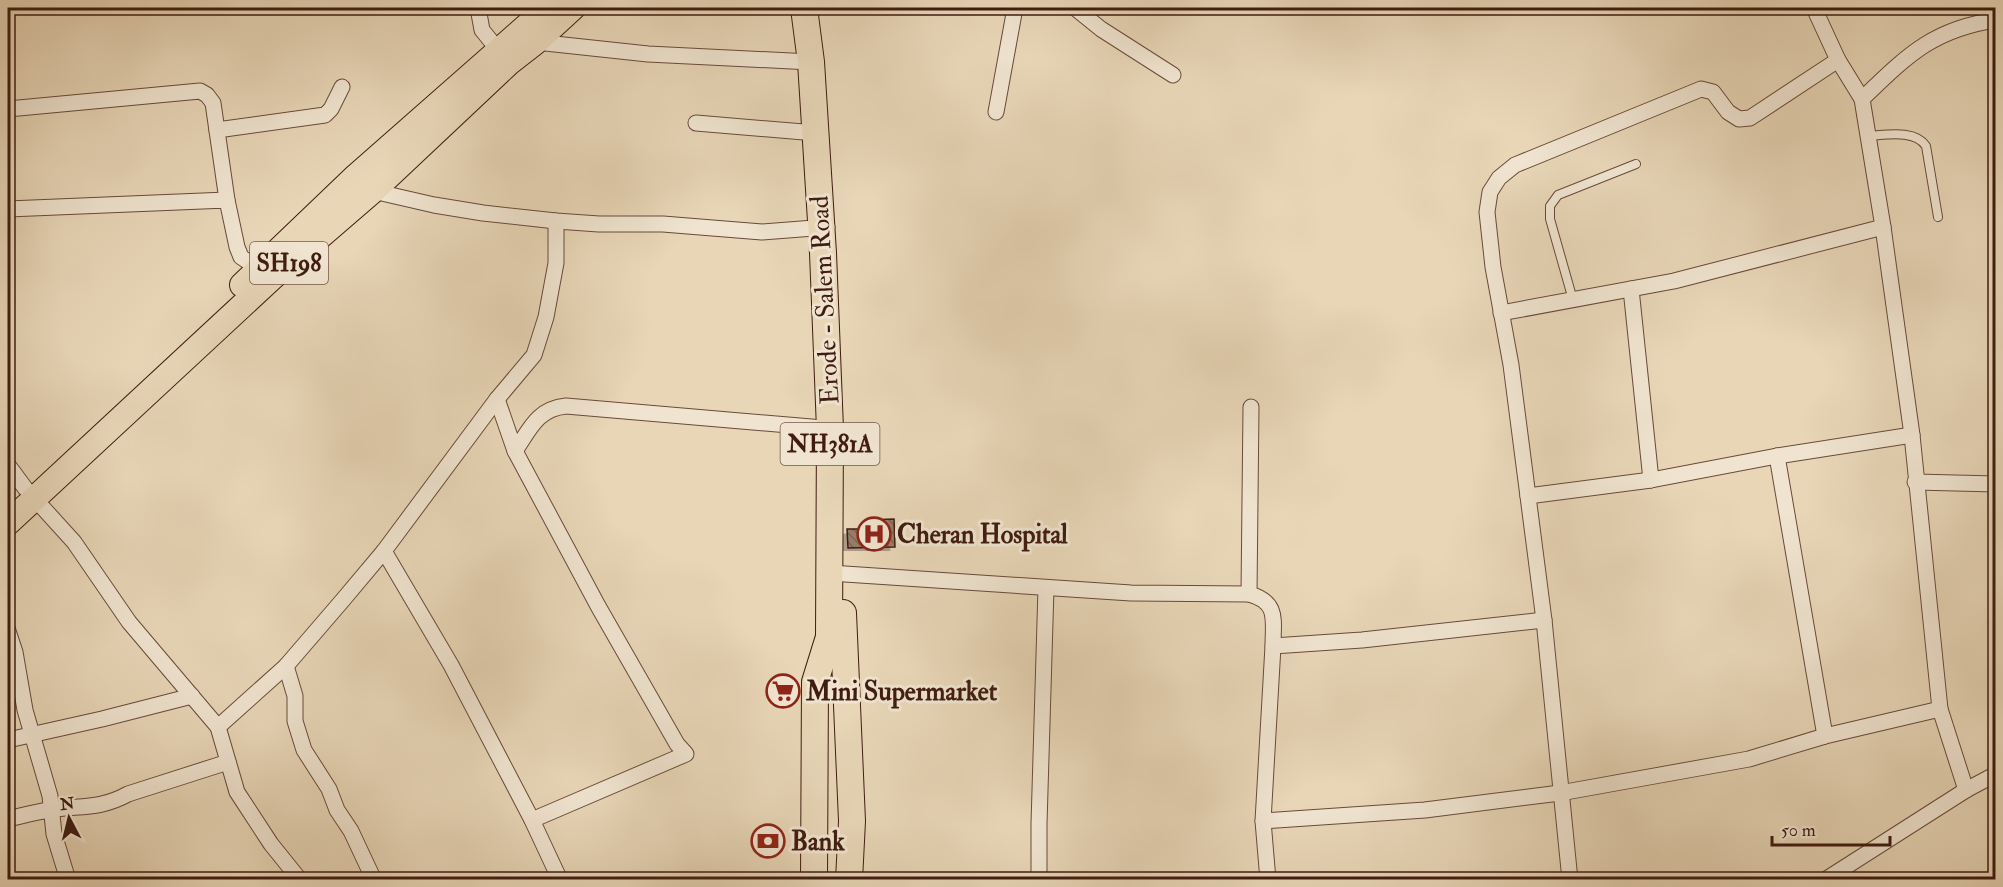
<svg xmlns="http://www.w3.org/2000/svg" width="2003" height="887" font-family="'IM FELL Double Pica',serif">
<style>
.building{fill:url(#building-back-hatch);stroke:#3f1c10;stroke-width:1.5;filter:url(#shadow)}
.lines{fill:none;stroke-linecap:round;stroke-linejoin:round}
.service-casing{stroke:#694a3a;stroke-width:10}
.minor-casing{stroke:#694a3a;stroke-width:17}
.primary-casing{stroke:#3f1c10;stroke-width:26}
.trunk-casing{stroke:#3f1c10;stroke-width:28}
.service{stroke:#f0e4d0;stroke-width:8}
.minor{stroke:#f0e4d0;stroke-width:15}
.primary{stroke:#e8d6b7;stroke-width:24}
.trunk{stroke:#e8d6b7;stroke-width:26}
.labels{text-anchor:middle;stroke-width:6;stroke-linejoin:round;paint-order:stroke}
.shield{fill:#f0e4d0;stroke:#74584a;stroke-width:1.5}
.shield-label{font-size:24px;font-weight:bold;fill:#3f1c10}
.street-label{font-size:26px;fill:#3f1c10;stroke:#f0e4d0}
.poi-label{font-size:26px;font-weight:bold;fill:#3f1c10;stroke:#f0e4d0;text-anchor:start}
</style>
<defs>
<pattern id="building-back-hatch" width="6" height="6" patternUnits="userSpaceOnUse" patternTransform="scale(1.5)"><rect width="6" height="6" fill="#977d67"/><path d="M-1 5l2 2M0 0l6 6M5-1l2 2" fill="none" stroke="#7d6653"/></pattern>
<filter id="shadow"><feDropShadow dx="-5.5" dy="5.5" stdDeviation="0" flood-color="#0004"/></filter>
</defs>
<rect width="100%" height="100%" fill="#e8d6b7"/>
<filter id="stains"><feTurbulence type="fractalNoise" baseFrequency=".00333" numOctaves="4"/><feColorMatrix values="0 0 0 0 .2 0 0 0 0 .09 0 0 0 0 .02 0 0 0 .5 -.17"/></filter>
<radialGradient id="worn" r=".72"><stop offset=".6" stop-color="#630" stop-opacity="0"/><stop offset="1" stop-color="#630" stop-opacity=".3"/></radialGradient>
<path class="building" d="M894,519L895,547L848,548L847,529H866V520Z"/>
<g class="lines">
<defs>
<g id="service">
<path d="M1868,136C1886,135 1915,129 1926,146L1938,217"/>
<path d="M1573,300L1550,219V206L1558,195L1636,164"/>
</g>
<g id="minor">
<path d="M478,8L482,30L503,56"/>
<path d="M1075,8L1101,29L1173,75"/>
<path d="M1814,8L1838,60L1862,99"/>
<path d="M536,42L648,54L811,62"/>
<path d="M8,109L200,91L207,95L213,103L227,200"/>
<path d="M996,112L1015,8"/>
<path d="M696,123L816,133"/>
<path d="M217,130L325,115L331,109L342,87"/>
<path d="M370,188L373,191L434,205L483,213L556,221L599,224H663L762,232L827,227"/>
<path d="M8,209L227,200L237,247L241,257L264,272"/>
<path d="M1631,289L1651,480"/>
<path d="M1501,313L1674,281L1883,227"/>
<path d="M497,399L515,451L598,606L677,744L686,754L532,820"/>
<path d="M515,451C530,429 537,409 566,406L835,429"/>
<path d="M1777,456L1825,736"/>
<path d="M8,465L25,488L74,542L129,622L218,727L237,792L271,844L300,880"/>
<path d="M1915,482L1996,484"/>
<path d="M1528,496L1651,480L1777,456L1912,435"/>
<path d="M384,551L451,665L532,820L560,880"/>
<path d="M830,573L1131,593L1249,594C1279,602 1273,620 1273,646L1263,821L1268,880"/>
<path d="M1249,594L1251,407"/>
<path d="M8,631L15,652L25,710L50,796L54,834L68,880"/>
<path d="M1273,646L1362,640L1544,620"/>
<path d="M286,666L295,696V721L304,750L329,789L337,810L351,831L374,880"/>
<path d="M218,727L286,666L342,601L384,551L497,399L534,355L546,317L556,263V221"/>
<path d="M8,740L102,719L192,696"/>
<path d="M1966,790L1940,709L1912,435L1883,227L1862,99C1906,57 1932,29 1996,20"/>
<path d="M8,819C21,816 35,812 49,810C79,805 99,810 128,794L228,762"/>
<path d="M1263,821L1425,810L1560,793L1749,759L1825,736L1940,709"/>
<path d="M1039,880V824L1046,588"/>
<path d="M1570,880L1544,620L1511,365L1493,267L1487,212L1490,192L1499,178L1515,165L1701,89L1713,92L1728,112L1739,119L1750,118L1838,60"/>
<path d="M1825,880L1966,790L1996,774"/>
</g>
<g id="primary">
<path d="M242,285L356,176L547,8"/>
<path d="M8,523L272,278L373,191L509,63L536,42L573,8"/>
</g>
<g id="trunk">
<path d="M804,8L811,62L823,253L830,429L829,637L815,682L814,880"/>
<path d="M843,613L852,821L849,880"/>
</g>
</defs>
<use href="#service" class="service-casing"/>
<use href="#minor" class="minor-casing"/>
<use href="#primary" class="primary-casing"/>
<use href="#trunk" class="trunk-casing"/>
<use href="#service" class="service"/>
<use href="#minor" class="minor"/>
<use href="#primary" class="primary"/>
<use href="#trunk" class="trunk"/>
</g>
<defs>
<symbol id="hospital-ring" viewBox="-11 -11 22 22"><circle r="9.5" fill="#f0e4d0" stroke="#8f2418" stroke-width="1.5"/><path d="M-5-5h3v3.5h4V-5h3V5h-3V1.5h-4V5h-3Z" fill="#8f2418"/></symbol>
<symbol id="supermarket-ring" viewBox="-11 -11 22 22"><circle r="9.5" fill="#f0e4d0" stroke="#8f2418" stroke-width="1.5"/><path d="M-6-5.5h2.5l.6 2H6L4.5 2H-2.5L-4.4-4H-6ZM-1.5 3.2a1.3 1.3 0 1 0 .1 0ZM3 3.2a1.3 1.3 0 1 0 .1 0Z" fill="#8f2418"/></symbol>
<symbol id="bank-ring" viewBox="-11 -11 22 22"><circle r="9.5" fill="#f0e4d0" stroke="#8f2418" stroke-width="1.5"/><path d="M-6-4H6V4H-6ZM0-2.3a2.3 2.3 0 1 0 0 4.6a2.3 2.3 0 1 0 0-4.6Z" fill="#8f2418"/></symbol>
</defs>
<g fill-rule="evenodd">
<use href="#hospital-ring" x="855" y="515" width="38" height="38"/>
<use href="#supermarket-ring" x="764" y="672" width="38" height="38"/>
<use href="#bank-ring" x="749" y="822" width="38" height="38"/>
</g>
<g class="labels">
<g class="shield">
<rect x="250" y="242" width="78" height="42" rx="4.5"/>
<rect x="780.5" y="423" width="99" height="42" rx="4.5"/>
</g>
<g class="shield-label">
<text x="289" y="271">SH198</text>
<text x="830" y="452">NH381A</text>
</g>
<g class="street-label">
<text transform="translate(824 300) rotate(-93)" y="9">Erode - Salem Road</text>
</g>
<g class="poi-label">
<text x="897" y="543">Cheran Hospital</text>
<text x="806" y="700">Mini Supermarket</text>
<text x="791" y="850">Bank</text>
</g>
</g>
<rect width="2003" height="887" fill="none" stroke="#e8d6b7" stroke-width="30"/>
<rect x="9" y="9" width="1985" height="869" fill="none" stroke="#3f1c10" stroke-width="3"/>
<rect x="15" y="15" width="1973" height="857" fill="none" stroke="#3f1c10" stroke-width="1.5"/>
<g transform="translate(69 818) rotate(353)" stroke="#f0e4d0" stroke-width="4.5" paint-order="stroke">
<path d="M0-4.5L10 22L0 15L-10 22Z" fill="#3f1c10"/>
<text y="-9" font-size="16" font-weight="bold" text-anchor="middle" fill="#3f1c10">N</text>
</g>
<path d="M1772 836v9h118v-9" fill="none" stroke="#3f1c10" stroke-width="3"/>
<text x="1781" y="836" font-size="18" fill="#3f1c10" stroke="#f0e4d0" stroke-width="4.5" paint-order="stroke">50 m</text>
<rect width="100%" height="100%" filter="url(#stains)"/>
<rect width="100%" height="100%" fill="url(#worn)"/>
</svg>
